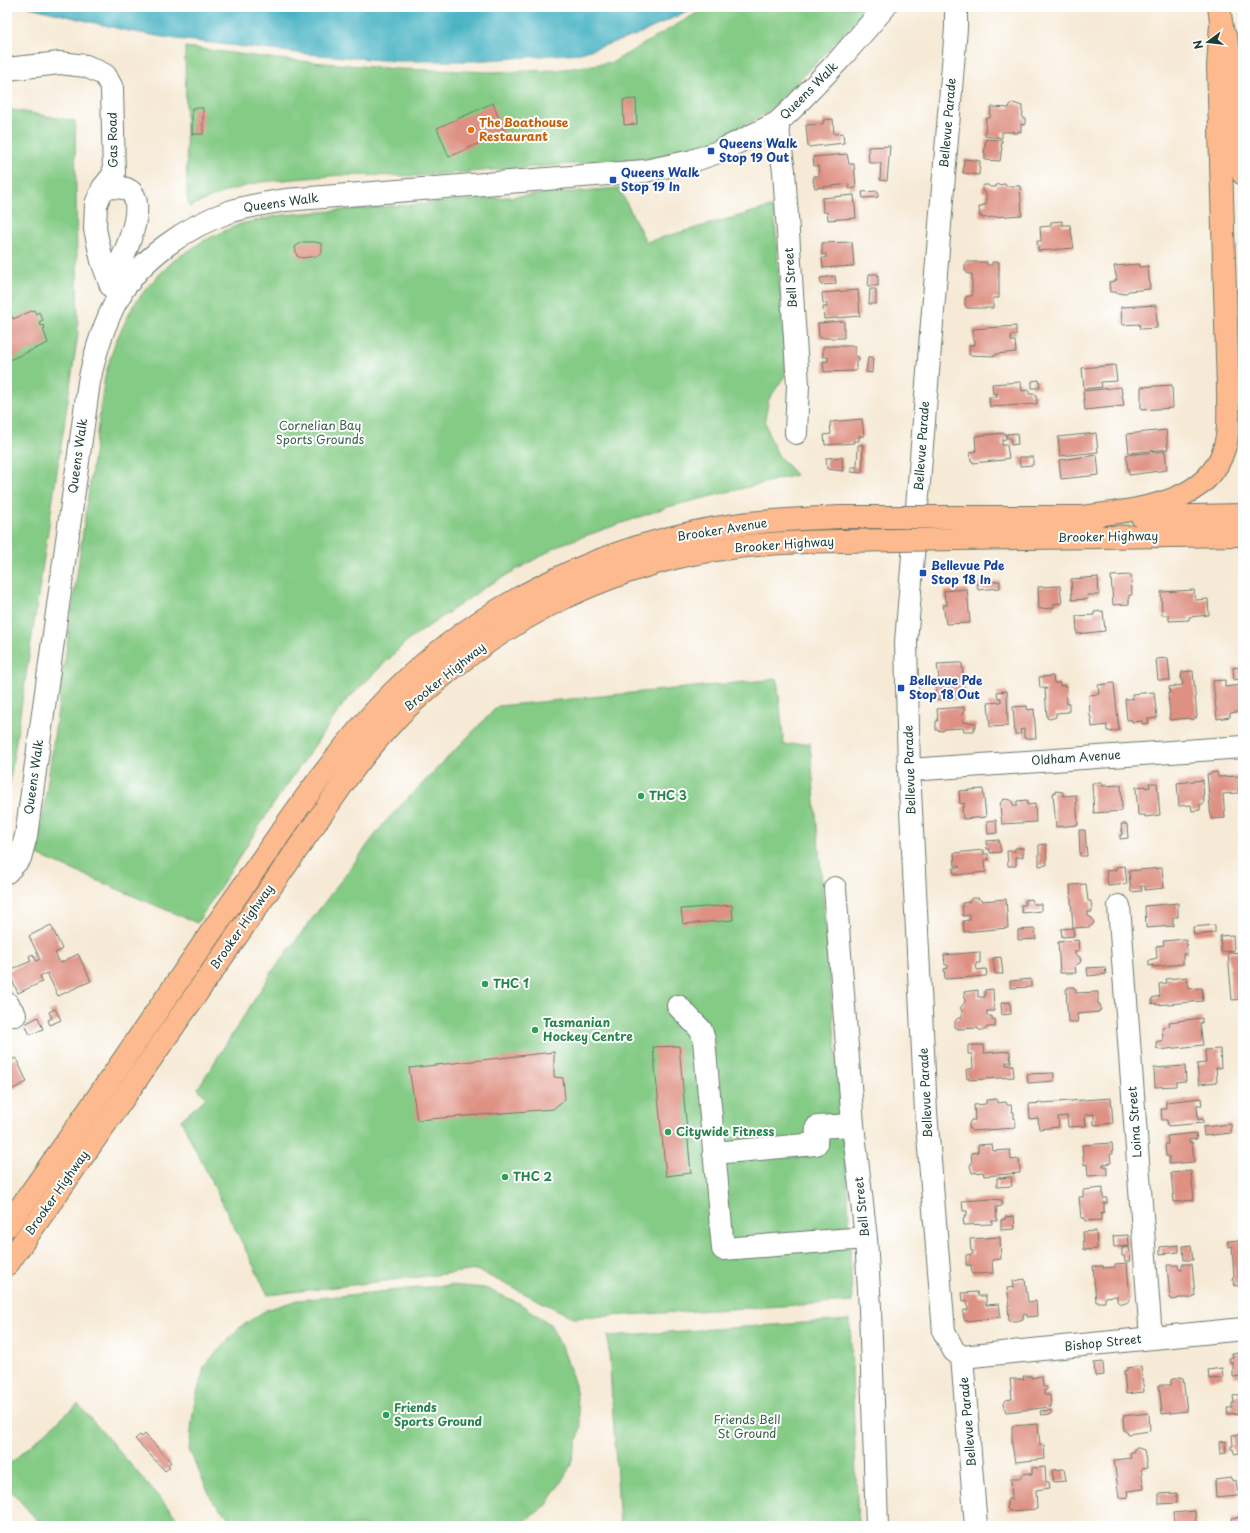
<svg xmlns="http://www.w3.org/2000/svg" width="1250" height="1533" font-family="'Playpen Sans',sans-serif">
<style>
.green{fill:#84cb86;stroke:#52845d}
.water{fill:#46b3c3;stroke:#32787c}
.building{fill:#de9082}
.lines{fill:none;stroke-linecap:round;stroke-linejoin:round}
.minor-casing{stroke:#6a7a6d;stroke-width:24}
.major-casing{stroke:#6a7a6d;stroke-width:24}
.highway-casing{stroke:#6a7a6d;stroke-width:24}
.minor{stroke:#fff;stroke-width:22}
.major{stroke:#fcba8e;stroke-width:22}
.highway{stroke:#fcba8e;stroke-width:22}
.highway-bridge-casing{stroke:#6a7a6d;stroke-width:24;stroke-linecap:butt}
.highway-bridge{stroke:#fcba8e;stroke-width:22}
.food-dot{fill:#e8710a;stroke:#fff;stroke-width:1.5}
.transit-dot{fill:#1a4fb4;stroke:#fff;stroke-width:1.5}
.leisure-dot{fill:#2e9e5b;stroke:#fff;stroke-width:1.5}
.labels{text-anchor:middle;stroke-width:4;stroke-linejoin:round;paint-order:stroke}
.street-label{font-size:12px;fill:#1f3d34;stroke:#fff}
.food-label{font-size:12px;font-weight:bold;fill:#c56008;stroke:#fff;text-anchor:start}
.transit-label{font-size:12px;font-weight:bold;fill:#164399;stroke:#fff;text-anchor:start}
.park-label{font-size:12px;fill:#386048;stroke:#fff}
.leisure-label{font-size:12px;font-weight:bold;fill:#27864d;stroke:#fff;text-anchor:start}
</style>
<rect width="100%" height="100%" fill="#fff"/>
<filter id="ink" filterUnits="userSpaceOnUse"><feTurbulence type="fractalNoise" baseFrequency=".025" numOctaves="2"/><feDisplacementMap in="SourceGraphic" scale="8" xChannelSelector="R" yChannelSelector="G"/><feConvolveMatrix kernelMatrix="1 2 1 2 8 2 1 2 1" color-interpolation-filters="sRGB"/></filter>
<filter id="wash" filterUnits="userSpaceOnUse"><feTurbulence type="fractalNoise" baseFrequency=".012" numOctaves="4" result="noise"/><feDisplacementMap in="SourceGraphic" scale="16" xChannelSelector="R" yChannelSelector="G"/><feGaussianBlur stdDeviation="0.9" result="paint"/><feColorMatrix in="noise" values="0 0 0 0 0 0 0 0 0 0 0 0 0 0 0 0 0 1.4 0 .05"/><feComposite in="paint" operator="in"/></filter>
<g filter="url(#wash)">
<rect width="100%" height="100%" fill="#f6ead6"/>
<g class="green">
<path d="M707,7H870L767,113L689,155L416,176L340,175L261,182L227,191L189,207L187,195L185,47L277,59L396,69L494,72L558,70L613,62Z"/>
<path d="M7,109L75,121L78,334L7,800Z"/>
<path d="M619,188L646,242L774,206L786,374L769,399L765,419L770,438L778,455L796,475L668,507L562,544L484,588L406,642L344,703L269,811L197,923L35,854L42,822L105,376L115,343L133,306L149,285L173,261L203,241L240,224L282,215Z"/>
<path d="M777,679L784,745L810,743L848,1192L852,1302L574,1318L477,1270L268,1295L181,1120L206,1098L198,1088L272,972L385,822L498,706Z"/>
<path d="M449,1285L485,1288L519,1303L550,1324L564,1352L575,1385L581,1427L570,1467L547,1505L518,1526H237L213,1502L189,1450L194,1404L205,1365L239,1328L266,1310L298,1300Z"/>
<path d="M850,1320L858,1526H620L608,1336Z"/>
<path d="M78,1404L184,1526H42L7,1486V1466Z"/>
</g>
<path class="water" d="M29,7H696L637,35L581,53L474,61H395L307,54L168,38L124,30Z"/>
<g id="blocks">
<g class="building">
<path d="M636,99L637,124L624,125L623,100Z"/>
<path d="M493,103L504,132L449,157L437,128Z"/>
<path d="M1013,103L1022,106V112H1023L1022,118H1025V125L1021,124V132L1018,131V133H1013V131L1012,132H1002V138L985,136L986,118H990L991,107L1009,108L1010,105Z"/>
<rect x="192" y="108" width="11" height="26"/>
<path d="M833,119L834,134L843,133L844,143L808,147L806,125L823,124V120Z"/>
<path d="M986,139L1002,140L1001,147H1002L1000,161L985,160V153H984Z"/>
<path d="M890,146L887,181L880,180L881,163H869L868,147Z"/>
<path d="M847,154L849,164H854L856,188L849,189V184L815,188L813,181L814,176H819L818,166H814L813,157Z"/>
<path d="M964,159L980,161L979,175L963,173Z"/>
<path d="M1005,184L1006,186H1020L1022,215L982,218V216L980,217L979,207H982V205H986V193L982,191V188L984,185H988L990,187H996V185Z"/>
<path d="M878,191V197L863,198L862,192Z"/>
<path d="M854,195L856,218L828,220L827,212H823L822,198Z"/>
<path d="M1062,221V225H1070L1074,248L1038,251L1037,241H1041L1040,227L1051,226V222Z"/>
<path d="M302,242H315L322,244V253L317,256L302,258L297,256L295,247Z"/>
<path d="M852,242L854,266L823,268L822,258H826V254L822,255V243Z"/>
<path d="M967,262H987V265H992V262H999V298H993V308H967L965,305V299L967,296H972V274H968L965,270V265Z"/>
<path d="M1139,264V267L1148,266L1150,289L1129,291L1126,293L1121,294V293H1116V292H1110L1109,282L1115,281V280H1117L1114,266Z"/>
<path d="M869,274H878V286H868Z"/>
<path d="M835,276L836,284L821,285L820,278Z"/>
<path d="M870,289H876V304H869Z"/>
<path d="M858,290L860,316L824,319L823,307H827V303H823L822,293Z"/>
<path d="M1156,305L1157,328L1140,329L1139,324L1122,325L1121,307Z"/>
<path d="M34,310L36,314L39,312L43,320L39,322L41,326L44,325L45,328L43,329L48,343L7,361V321L10,320L9,317L12,316L13,319Z"/>
<path d="M844,321V338H819L818,323Z"/>
<path d="M1016,326V335H1011V341H1015L1016,352L996,354V356L969,355V345H975V340H973V329Z"/>
<path d="M823,346H855V356L859,357V361H856V371L824,372L823,361H828V357H823Z"/>
<path d="M868,357H873L872,373L866,372Z"/>
<path d="M1115,365L1117,381L1101,382L1102,387L1084,389L1082,368Z"/>
<path d="M1039,380L1040,388H1032V381Z"/>
<path d="M1021,382L1022,391L1029,390V394H1036L1037,404L990,407L989,397H997V393L993,394L992,384Z"/>
<path d="M1172,385L1173,408L1141,410V387Z"/>
<path d="M1121,387L1124,406L1085,410L1083,391Z"/>
<path d="M862,419L864,436H859V441H853L854,443L825,445L824,435L831,434L830,422Z"/>
<path d="M1166,430L1168,449L1129,453L1127,434Z"/>
<path d="M1005,433L1006,439L1002,440V445H1007L1009,458L1004,459V460L973,463V461H971L970,453L976,451L975,436Z"/>
<path d="M1017,433L1018,444L1011,445V438H1007V434Z"/>
<path d="M1096,433L1098,452L1060,456L1058,437Z"/>
<path d="M858,445H863L862,473L851,472V467H857Z"/>
<path d="M1165,451L1167,470L1129,475L1126,455Z"/>
<path d="M1097,455L1099,475L1061,479L1059,460Z"/>
<path d="M842,457L843,471L827,469L826,458Z"/>
<path d="M1019,457H1033V465L1020,466Z"/>
<path d="M1131,575L1132,595H1129V604L1113,605L1111,576Z"/>
<path d="M1098,577L1099,595H1087L1088,599L1072,600L1071,579Z"/>
<path d="M1000,581V588L978,590L977,583Z"/>
<path d="M1060,586L1062,603L1054,604V608L1039,609L1038,587Z"/>
<path d="M967,589L970,623L946,624L943,605H947V601H945L944,591Z"/>
<path d="M1194,590L1195,600L1208,599L1209,615L1189,617V620L1169,621V615H1162L1161,592Z"/>
<path d="M1103,611L1105,631L1077,634L1076,616L1094,615V612Z"/>
<path d="M1168,658L1170,680H1158L1156,659Z"/>
<path d="M956,663H962L965,698L937,700L934,680L939,679L937,664Z"/>
<path d="M1238,667L1240,679L1234,680L1233,668Z"/>
<path d="M1193,671L1197,717L1192,720L1189,718L1170,720L1169,718L1170,715L1168,693H1170L1169,687L1183,685L1181,675H1182V672Z"/>
<path d="M1053,676L1054,683H1060V686H1066L1067,704L1069,703V712L1056,713V717L1050,719L1047,718L1045,689H1047L1046,688H1040L1039,677Z"/>
<path d="M1225,680V687L1241,685L1243,711L1230,713V717L1217,719L1213,681Z"/>
<path d="M1114,683L1119,730L1110,732V731H1107V725L1092,727L1091,717H1090L1089,695L1099,694L1098,685Z"/>
<path d="M1007,691L1008,726L990,727L988,703L1001,702V698H998L997,692Z"/>
<path d="M1154,692L1157,718L1148,719L1149,723L1142,724V721L1132,722V720H1127L1125,699H1133L1132,694Z"/>
<path d="M1027,706L1028,710L1034,709L1036,738H1024V729L1020,730L1021,734H1015L1013,707Z"/>
<path d="M964,707V713H962L963,722L976,723V727H974V731H964L963,728L945,729L943,731L936,730V721H938L937,709Z"/>
<path d="M1216,772L1218,773V777L1240,776L1241,787L1238,788V793L1223,794L1225,818L1211,819L1207,774H1210V773Z"/>
<path d="M1203,780L1204,804H1200V810L1192,811L1191,805L1179,806L1177,783Z"/>
<path d="M1092,783H1102V786L1121,785L1122,811L1094,813Z"/>
<path d="M1149,783H1157L1160,815L1145,817V815H1138L1136,787L1146,786V788L1150,787Z"/>
<path d="M983,789L986,817L963,819L962,807H964V803L960,804L959,791Z"/>
<path d="M1055,791L1063,792V796L1076,795L1078,825L1056,827L1053,793H1055Z"/>
<path d="M1004,799L1011,800L1014,806H1017V801L1027,800V805L1035,804L1036,822L1002,824L1000,805L1001,802Z"/>
<path d="M996,820L997,833L988,834L987,821Z"/>
<path d="M1121,824H1127L1128,838L1120,839V835H1122Z"/>
<path d="M1079,830H1085L1087,856H1080Z"/>
<path d="M999,840L1001,852L990,853V849H987L986,841Z"/>
<path d="M1046,844L1047,865L1039,866V845Z"/>
<path d="M1015,848H1023V857H1016V866H1008L1007,851H1015Z"/>
<path d="M984,850V854H988L989,860H985L986,872L956,875V873L954,874L953,868H959V866H955L954,853Z"/>
<path d="M1125,866L1127,884L1108,886L1106,871L1116,870V867Z"/>
<path d="M1162,868L1164,888L1145,890V886H1141L1142,891L1131,892L1129,871Z"/>
<path d="M1086,884L1088,901H1091L1092,912H1088V916L1092,918L1094,923L1090,927L1073,928L1070,885Z"/>
<path d="M972,898H978L982,901L1006,899L1008,928L964,932L963,921L970,920V915L963,916L962,903L969,902Z"/>
<path d="M1032,899L1033,904H1041V911L1022,913L1021,905H1025V900Z"/>
<path d="M1178,903V917H1173V926L1146,928L1145,906Z"/>
<path d="M732,905L733,920L683,924L681,909Z"/>
<path d="M51,925L62,949L55,953L60,963L78,954L91,981L58,996L47,973L40,976L42,982L18,993L8,971L31,961L29,956L33,954L36,961L40,959L29,936Z"/>
<path d="M1215,925V933L1194,935L1193,927Z"/>
<path d="M1073,928L1074,936L1062,937L1061,929Z"/>
<path d="M1035,929L1036,939L1018,940V930Z"/>
<path d="M1233,935L1234,951L1221,952L1220,936Z"/>
<path d="M1186,939L1187,954H1183V964L1153,967V965L1149,966V960L1157,958L1156,946L1164,945L1163,941Z"/>
<path d="M1078,940L1079,951H1075V955L1079,956L1081,960L1080,963L1075,965L1076,973H1060L1058,942Z"/>
<path d="M980,952V963H976L977,970L986,969L987,974L986,975V976L945,979L944,969L948,968V965H945L944,955Z"/>
<path d="M1243,952V999L1232,1000L1228,953Z"/>
<path d="M1001,957L1003,974H995L993,958Z"/>
<path d="M1105,967L1106,974L1088,976L1087,968Z"/>
<path d="M1187,977L1188,989L1202,988L1203,1001L1156,1005V1003L1152,1004V998L1160,996L1159,984L1167,983L1166,979Z"/>
<path d="M1031,979V987L1010,988V981Z"/>
<path d="M1068,987H1074V989H1076V993L1098,992V1004H1100L1101,1010H1099V1012L1077,1014L1078,1022H1068L1066,989H1068Z"/>
<path d="M993,989L994,1011H987V1016H992V1019H995V1027H987L985,1030H979L978,1028L958,1029L955,1027V1021L958,1018H962V1010L960,1008L965,1002L964,992L978,990V997H985V990Z"/>
<path d="M1010,1002L1011,1014L1002,1015L1001,1003Z"/>
<path d="M55,1009L61,1020L50,1025L48,1020L52,1018L49,1012Z"/>
<path d="M38,1017L43,1029L30,1035L25,1024Z"/>
<path d="M1202,1018V1023H1200L1203,1045L1159,1050L1158,1048L1157,1049L1156,1042L1163,1040L1162,1027L1170,1026L1169,1022Z"/>
<path d="M968,1045H983L984,1053L1010,1051L1011,1062H1006V1065H1013L1014,1077L969,1080V1078L967,1079L966,1070L973,1068L972,1054H968Z"/>
<path d="M679,1046L691,1173L666,1176L653,1047Z"/>
<path d="M1220,1049L1221,1068H1216L1217,1082L1199,1084L1197,1064L1206,1063L1205,1050Z"/>
<path d="M554,1052V1077L563,1078L565,1099L553,1109L417,1120L409,1068Z"/>
<path d="M16,1058L27,1082L7,1092V1062Z"/>
<path d="M1185,1066L1186,1081L1176,1082V1086L1155,1087L1154,1068Z"/>
<path d="M1054,1073V1081L1028,1083L1027,1074Z"/>
<path d="M1111,1098L1113,1123L1094,1125V1114L1085,1115L1086,1126L1068,1127L1067,1116L1058,1117L1059,1127L1039,1129L1038,1118L1030,1119L1029,1104Z"/>
<path d="M1201,1098L1202,1105H1197L1198,1120L1203,1119V1123L1168,1126L1167,1120H1162L1161,1109H1166V1102Z"/>
<path d="M997,1099V1103L1006,1102L1007,1105H1011L1012,1112H1014V1119L1015,1118V1128L972,1131L969,1128V1124L971,1120H975L974,1105L986,1104V1100Z"/>
<path d="M1231,1124V1133L1204,1136L1203,1127Z"/>
<path d="M1196,1133L1197,1139L1189,1140V1143L1192,1142L1194,1162L1169,1164V1156H1166L1165,1144H1168L1167,1136Z"/>
<path d="M1112,1143L1113,1154H1110L1111,1163L1103,1164V1166H1107V1175L1088,1176L1087,1164L1084,1165L1082,1145Z"/>
<path d="M992,1144L993,1151L1010,1150L1011,1160L1019,1159L1020,1173L984,1176L983,1172L972,1173L970,1166L972,1162L971,1153L978,1152V1145Z"/>
<path d="M1191,1171L1194,1200L1174,1202L1171,1173Z"/>
<path d="M1011,1177L1012,1186L997,1187V1178Z"/>
<path d="M1103,1188V1198H1107V1203H1104V1212L1101,1213V1220L1085,1221V1218H1081L1079,1197H1083V1190Z"/>
<path d="M991,1199L1002,1200V1206L996,1207L997,1221H992V1224L964,1225L963,1218L965,1217V1215H967V1211H963L962,1201Z"/>
<path d="M1014,1216L1015,1229L1001,1230V1220L1005,1219V1217Z"/>
<path d="M1096,1231L1097,1249L1084,1250L1083,1232Z"/>
<path d="M1128,1235L1129,1246L1114,1247L1113,1236Z"/>
<path d="M1000,1237L1001,1259L992,1260L993,1273L972,1274L971,1265H966V1255L973,1254V1251H971L970,1239Z"/>
<path d="M1243,1240V1285L1235,1286L1232,1278L1234,1276L1232,1246L1228,1247V1241Z"/>
<path d="M1179,1245V1252L1160,1254V1247Z"/>
<path d="M1191,1245L1193,1260H1184L1183,1246Z"/>
<path d="M1129,1247L1130,1261H1125L1124,1256H1122V1248Z"/>
<path d="M1127,1263L1130,1300L1126,1303L1122,1304L1117,1301V1296L1105,1297V1302H1096L1093,1266H1103V1268L1115,1267V1264Z"/>
<path d="M1182,1264H1192L1195,1296H1193V1298H1178V1299L1172,1300L1171,1298H1170L1167,1265H1178L1179,1269H1182Z"/>
<path d="M1025,1279L1028,1302L1036,1301L1037,1316L1027,1317V1314L1023,1315V1319L1017,1321H1009L1008,1305H1010L1007,1288L1014,1287L1013,1281Z"/>
<path d="M977,1292L978,1296H986V1305L999,1304L1001,1317L965,1321L963,1314L964,1310H968L967,1300L963,1301L962,1293Z"/>
<path d="M1243,1352V1376L1233,1377V1362H1230L1229,1358L1233,1357L1232,1353Z"/>
<path d="M1103,1362L1104,1375L1095,1376L1094,1363Z"/>
<path d="M1141,1366L1144,1392L1126,1394L1124,1371L1127,1370V1368Z"/>
<path d="M1222,1368L1223,1378L1209,1379L1208,1370Z"/>
<path d="M1023,1376H1031V1378L1042,1376L1043,1387H1047V1390H1044V1395H1050L1051,1407L1006,1412L1003,1404L1005,1400L1012,1399L1010,1379H1024Z"/>
<path d="M1179,1377L1183,1378L1187,1411L1162,1414L1159,1385H1171V1380Z"/>
<path d="M1243,1394V1413L1228,1414L1227,1408H1232V1403H1234L1233,1396Z"/>
<path d="M1051,1410V1414L1041,1415L1040,1411Z"/>
<path d="M1149,1413L1150,1431L1128,1434L1127,1431H1124L1123,1416Z"/>
<path d="M1038,1424L1040,1445H1044L1045,1459L1015,1462L1012,1445V1426Z"/>
<path d="M145,1434L171,1462L168,1465L170,1467L165,1471L135,1439L140,1435L142,1437Z"/>
<path d="M1243,1434V1452L1235,1454L1234,1453L1233,1449H1231V1446H1233L1232,1435Z"/>
<path d="M1225,1441L1226,1453L1220,1454L1219,1442Z"/>
<path d="M1135,1448H1138L1144,1450L1147,1468L1141,1469L1144,1489L1127,1491L1128,1497L1119,1498L1114,1460L1131,1458L1130,1452H1133Z"/>
<path d="M1045,1467L1046,1482H1049L1050,1488L1036,1490L1037,1509L1009,1511L1007,1508V1502L1008,1499H1012L1011,1478H1021L1023,1474L1030,1473V1475H1032V1468Z"/>
<path d="M1064,1469L1066,1481L1054,1482L1052,1470Z"/>
<path d="M1231,1478L1232,1481L1236,1480L1238,1496L1216,1498L1215,1480Z"/>
<path d="M1177,1493V1503L1159,1504V1494Z"/>
<path d="M1195,1511L1196,1526H1174L1173,1513Z"/>
<path d="M1243,1517V1526H1233L1232,1518Z"/>
<path d="M1024,1523H1031V1525L1041,1524L1042,1526H1024Z"/>
</g>
</g>
</g>
<g filter="url(#ink)">
<use href="#blocks" fill-opacity="0" stroke="#6a7a6d" stroke-width="1"/>
<g class="lines">
<defs>
<g id="minor">
<path d="M956,7V28L906,642L909,770L926,1112L944,1332L954,1351L962,1357L976,1526"/>
<path d="M7,69L60,63L86,66L105,75L112,88L114,174L103,188L96,204L95,229L102,261L111,286L120,296"/>
<path d="M777,123L784,171L798,385L796,433"/>
<path d="M103,188C113,187 129,185 134,196C142,213 127,249 119,265L130,281"/>
<path d="M909,770L1243,747"/>
<path d="M7,872L20,858L26,836L89,382C95,352 104,323 119,296C141,258 188,226 229,212C247,206 267,203 286,200L645,171L692,161L718,152L777,123L792,109L840,59L885,7"/>
<path d="M835,888L853,1125L866,1238L870,1308L877,1526"/>
<path d="M1119,906L1151,1338"/>
<path d="M7,1003L15,1015"/>
<path d="M678,1006L701,1030L704,1040L723,1249L866,1238"/>
<path d="M714,1153L816,1144L817,1127L853,1125"/>
<path d="M962,1357L1243,1329"/>
</g>
<path id="major" d="M1219,7L1243,174"/>
<g id="highway">
<path d="M1225,36L1243,95"/>
<path d="M958,517H1095"/>
<path d="M1081,517C1130,510 1207,507 1224,449C1230,430 1228,409 1228,389L1218,66L1221,24"/>
<path d="M1142,517L1243,515"/>
<path d="M958,539L1243,535"/>
<path d="M7,1226C85,1118 159,1007 235,898C280,834 324,767 377,709C471,607 605,542 742,524C774,520 807,519 840,517"/>
<path d="M7,1265L347,778C361,759 376,740 393,722C406,707 422,694 437,681C508,621 584,581 674,558C729,545 784,542 840,541"/>
</g>
</defs>
<use href="#minor" class="minor-casing"/>
<use href="#major" class="major-casing"/>
<use href="#highway" class="highway-casing"/>
<use href="#minor" class="minor"/>
<use href="#major" class="major"/>
<use href="#highway" class="highway"/>
<defs>
<g id="highway-bridge">
<path d="M840,517H958"/>
<path d="M840,541L958,539"/>
</g>
</defs>
<use href="#highway-bridge" class="highway-bridge-casing"/>
<use href="#highway-bridge" class="highway-bridge"/>
</g>
</g>
<circle class="food-dot" cx="471" cy="130" r="4"/>
<g class="transit-dot">
<rect x="707" y="147" width="8" height="8" rx="2"/>
<rect x="609" y="176" width="8" height="8" rx="2"/>
<rect x="919" y="569" width="8" height="8" rx="2"/>
<rect x="897" y="684" width="8" height="8" rx="2"/>
</g>
<g class="leisure-dot">
<circle cx="641" cy="796" r="4"/>
<circle cx="485" cy="984" r="4"/>
<circle cx="535" cy="1030" r="4"/>
<circle cx="668" cy="1132" r="4"/>
<circle cx="505" cy="1177" r="4"/>
<circle cx="386" cy="1415" r="4"/>
</g>
<g class="labels">
<g class="street-label">
<text transform="translate(809 91) rotate(-45)" y="4">Queens Walk</text>
<text transform="translate(948 123) rotate(-85)" y="4">Bellevue Parade</text>
<text transform="translate(113 140) rotate(-91)" y="4">Gas Road</text>
<text transform="translate(281 203) rotate(-8)" y="4">Queens Walk</text>
<text transform="translate(791 278) rotate(-94)" y="4">Bell Street</text>
<text transform="translate(922 446) rotate(-86)" y="4">Bellevue Parade</text>
<text transform="translate(78 456) rotate(-82)" y="4">Queens Walk</text>
<text transform="translate(722 530) rotate(-9)" y="4">Brooker Avenue</text>
<text transform="translate(1108 537) rotate(-1)" y="4">Brooker Highway</text>
<text transform="translate(784 545) rotate(-4)" y="4">Brooker Highway</text>
<text transform="translate(445 677) rotate(-39)" y="4">Brooker Highway</text>
<text transform="translate(1076 758) rotate(-4)" y="4">Oldham Avenue</text>
<text transform="translate(910 770) rotate(-92)" y="4">Bellevue Parade</text>
<text transform="translate(34 777) rotate(-82)" y="4">Queens Walk</text>
<text transform="translate(242 927) rotate(-55)" y="4">Brooker Highway</text>
<text transform="translate(926 1093) rotate(-93)" y="4">Bellevue Parade</text>
<text transform="translate(1135 1122) rotate(-94)" y="4">Loina Street</text>
<text transform="translate(57 1193) rotate(-55)" y="4">Brooker Highway</text>
<text transform="translate(862 1207) rotate(-96)" y="4">Bell Street</text>
<text transform="translate(1103 1343) rotate(-6)" y="4">Bishop Street</text>
<text transform="translate(968 1422) rotate(-95)" y="4">Bellevue Parade</text>
</g>
<g class="food-label">
<text x="479" y="127">The Boathouse<tspan x="479" dy="14">Restaurant</tspan></text>
</g>
<g class="transit-label">
<text x="719" y="148">Queens Walk<tspan x="719" dy="14">Stop 19 Out</tspan></text>
<text x="621" y="177">Queens Walk<tspan x="621" dy="14">Stop 19 In</tspan></text>
<text x="931" y="570">Bellevue Pde<tspan x="931" dy="14">Stop 18 In</tspan></text>
<text x="909" y="685">Bellevue Pde<tspan x="909" dy="14">Stop 18 Out</tspan></text>
</g>
<g class="park-label">
<text x="320" y="430">Cornelian Bay<tspan x="320" dy="14">Sports Grounds</tspan></text>
<text x="747" y="1424">Friends Bell<tspan x="747" dy="14">St Ground</tspan></text>
</g>
<g class="leisure-label">
<text x="649" y="800">THC 3</text>
<text x="493" y="988">THC 1</text>
<text x="543" y="1027">Tasmanian<tspan x="543" dy="14">Hockey Centre</tspan></text>
<text x="676" y="1136">Citywide Fitness</text>
<text x="513" y="1181">THC 2</text>
<text x="394" y="1412">Friends<tspan x="394" dy="14">Sports Ground</tspan></text>
</g>
</g>
<rect width="1250" height="1533" fill="none" stroke="#fff" stroke-width="24"/>
<g transform="translate(1208 42) rotate(255)" stroke="#ffffff" stroke-width="3" paint-order="stroke">
<path d="M0-3L7 15L0 10L-7 15Z" fill="#1f3d34"/>
<text y="-6" font-size="11" font-weight="bold" text-anchor="middle" fill="#1f3d34">N</text>
</g>
</svg>
